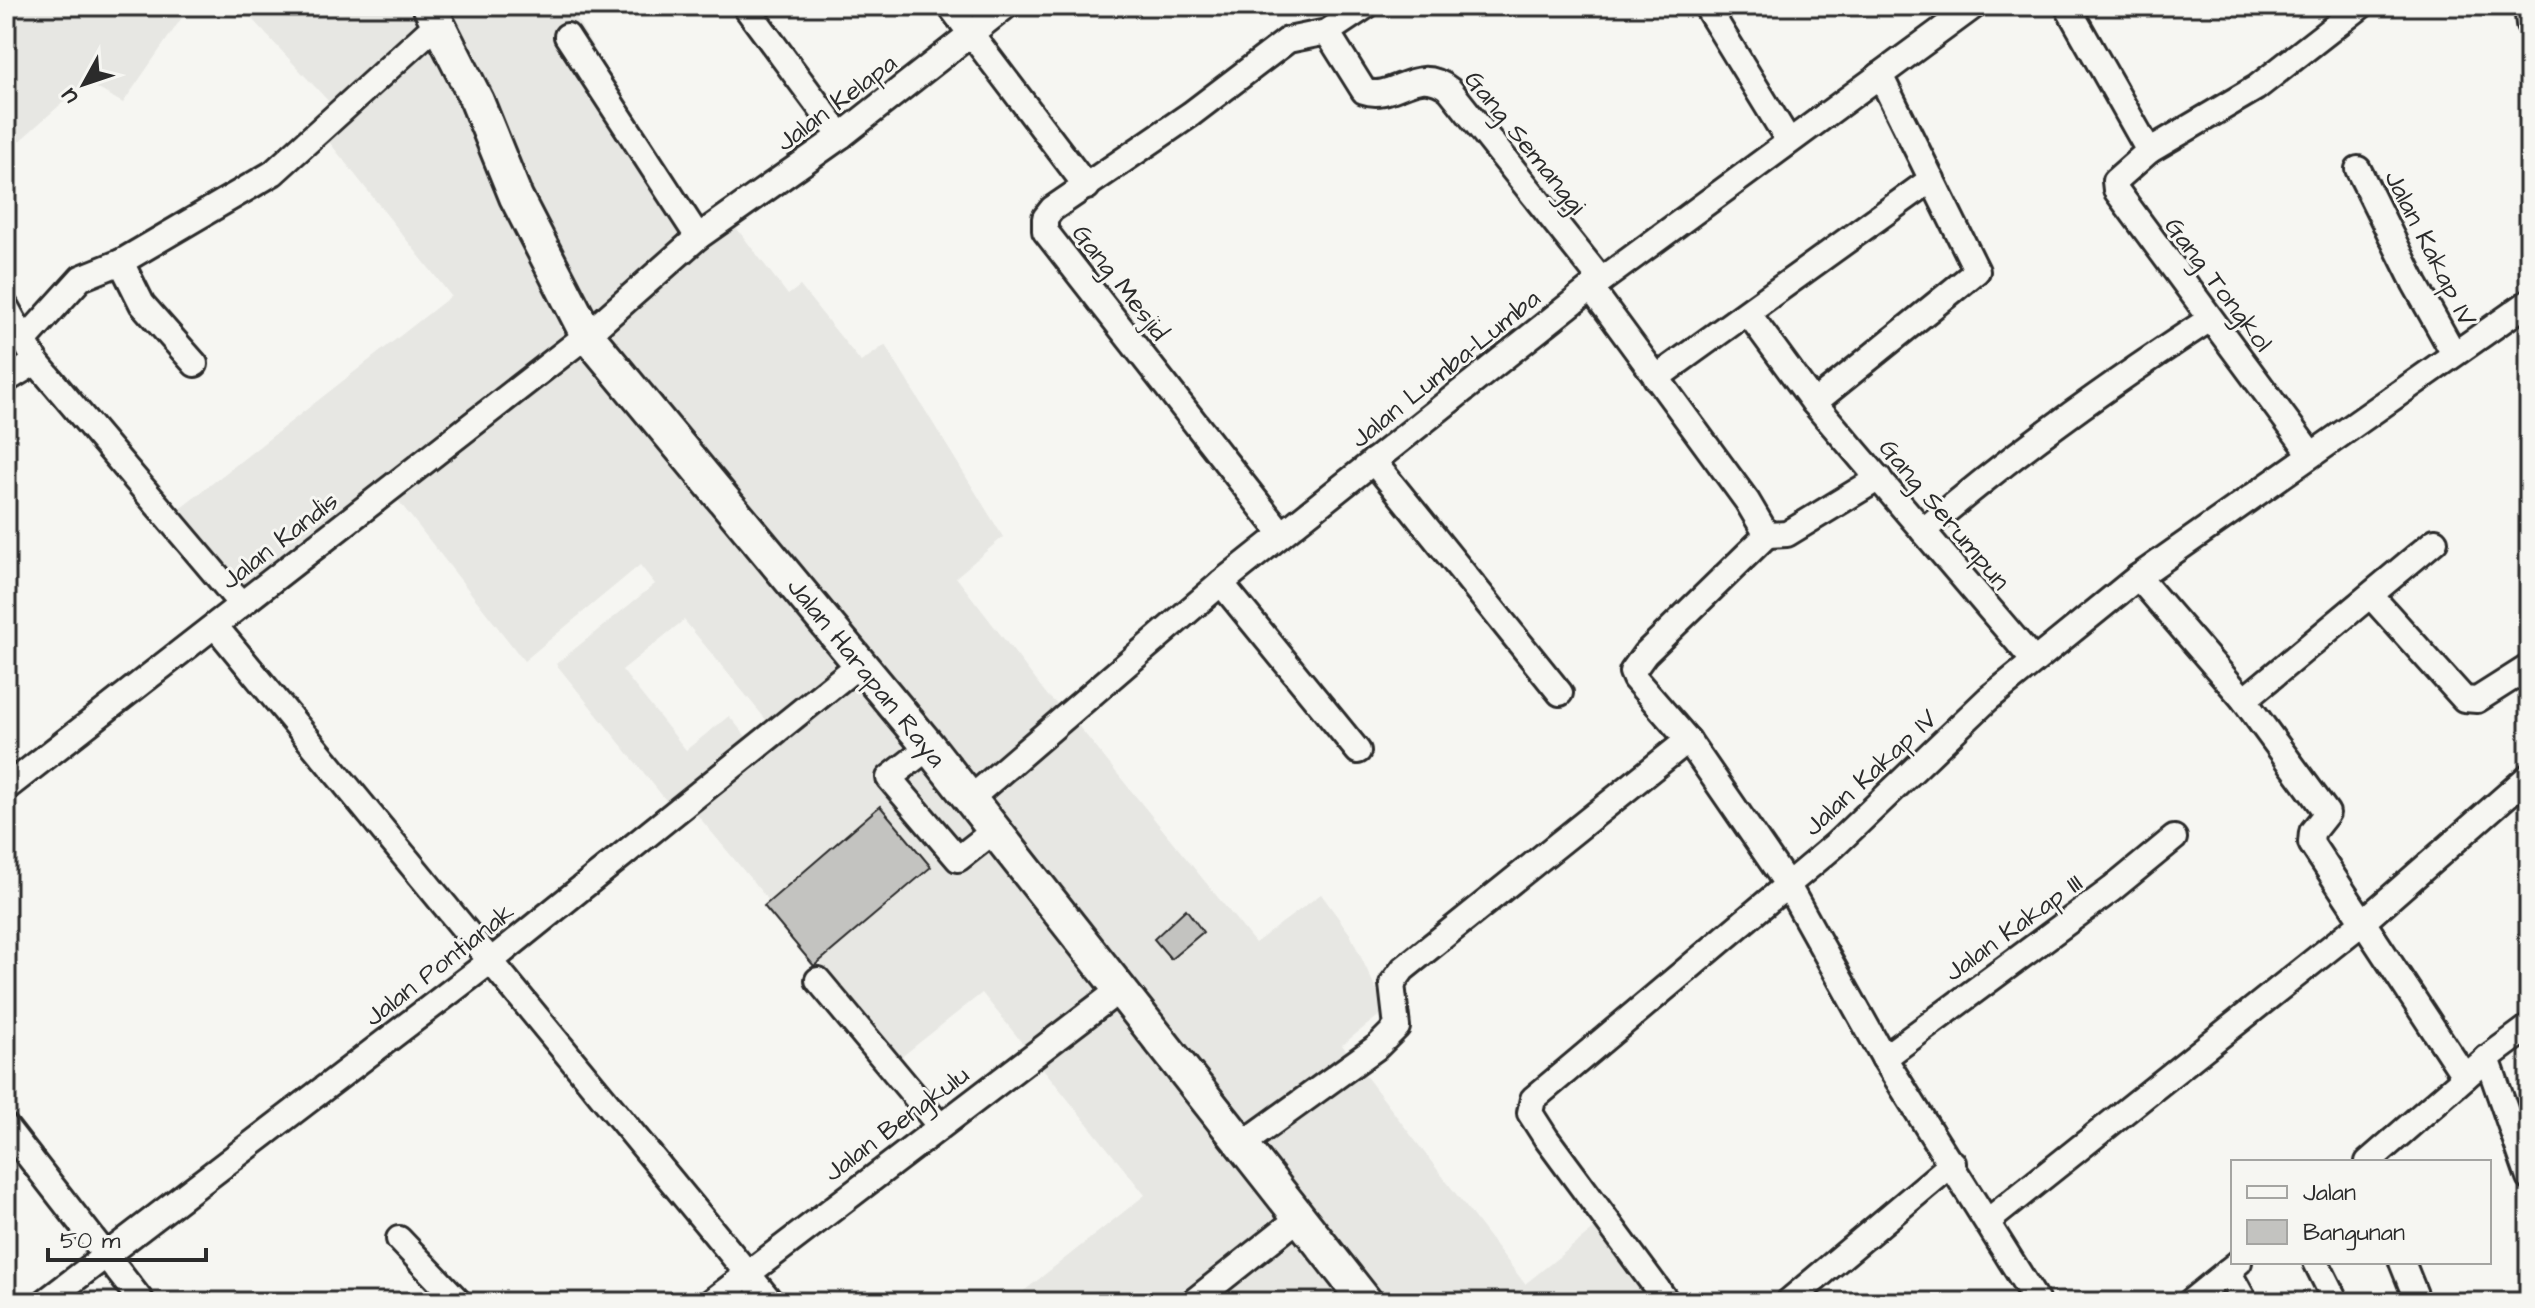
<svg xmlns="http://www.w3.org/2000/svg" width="2535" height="1308" font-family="'Architects Daughter',sans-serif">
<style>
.built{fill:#e7e7e3}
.building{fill:#c3c3c0;stroke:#2b2b2b;stroke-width:2}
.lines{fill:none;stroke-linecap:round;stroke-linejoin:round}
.minor-casing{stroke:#2b2b2b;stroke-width:30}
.major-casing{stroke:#2b2b2b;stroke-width:38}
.minor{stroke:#f6f6f2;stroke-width:24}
.major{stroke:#f6f6f2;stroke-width:32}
.labels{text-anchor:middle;stroke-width:6;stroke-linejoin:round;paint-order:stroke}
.street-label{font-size:26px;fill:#2b2b2b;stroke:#f6f6f2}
</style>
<rect width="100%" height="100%" fill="#f6f6f2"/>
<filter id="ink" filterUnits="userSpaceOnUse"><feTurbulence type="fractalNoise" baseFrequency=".0125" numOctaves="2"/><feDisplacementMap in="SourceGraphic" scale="16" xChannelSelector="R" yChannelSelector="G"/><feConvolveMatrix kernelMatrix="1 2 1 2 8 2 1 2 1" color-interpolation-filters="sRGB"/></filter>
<g filter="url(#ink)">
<g class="built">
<path d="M6,6H190L123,103L86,82L7,152Z"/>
<path d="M240,6H569L698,225L721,208L788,295L800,286L861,362L885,345L1003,537L956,577L1048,696L1072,718L1255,943L1321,894L1350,934L1386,1010L1342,1045L1525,1284L1604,1221L1654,1289L1640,1302H1010L1145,1195L982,993L900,1058L684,799L772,727L684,620L622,670L686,750L729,716L749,740L669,804L556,664L655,584L640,565L524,661L394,495L252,605L176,512L451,296L311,119L331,104Z"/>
</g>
<g class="building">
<path d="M880,806L931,867L814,966L764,906Z"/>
<path d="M1186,909L1203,932L1171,959L1154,939Z"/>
</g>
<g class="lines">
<defs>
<g id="minor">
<path d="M745,6L841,136"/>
<path d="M950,6L1087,187"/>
<path d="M1706,6L1788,140"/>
<path d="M2067,6L2149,151L2256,88L2361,6"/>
<path d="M2527,6L2529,24"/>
<path d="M1327,32L1364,91C1395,102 1416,62 1450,90L1601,280"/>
<path d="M567,36L698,237"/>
<path d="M2149,151L2115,181L2116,190L2311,454"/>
<path d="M2358,169L2415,284L2454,354"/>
<path d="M121,262L142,304L195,364"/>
<path d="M1591,288L1747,501L1767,535L1645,654L1632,672L1635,679L1688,740L1787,884L1884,1058L2037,1302"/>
<path d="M6,307L36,362L241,604"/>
<path d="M1748,313L1814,403L1977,271L1880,75"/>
<path d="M23,342L81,278L121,262L273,173L438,23"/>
<path d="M1656,378L1932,179"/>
<path d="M6,380L36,362"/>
<path d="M1814,403L2034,661"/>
<path d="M1373,461L1560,693"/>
<path d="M1923,531C2014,452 2110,384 2210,319"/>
<path d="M1282,534L1045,231V218L1052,209L1191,114L1288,40L1327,32L1366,6"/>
<path d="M1767,535L1787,534L1879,478"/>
<path d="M2138,577L2244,700L2327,813L2312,832L2311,843L2465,1077"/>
<path d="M1221,583L1358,751"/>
<path d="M2372,597L2464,699L2477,700L2529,667"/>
<path d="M216,627L771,1302"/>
<path d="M2244,700L2435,541"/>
<path d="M929,747L889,778L958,859L995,830"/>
<path d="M6,788L587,335L698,237L841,136L1006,6"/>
<path d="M970,799L1221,583L1591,288L1974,6"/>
<path d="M818,980L939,1125"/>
<path d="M1884,1058L2112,889L2174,838"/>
<path d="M2487,1058L2529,1178"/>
<path d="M6,1127L142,1302"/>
<path d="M1240,1146L1377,1047L1397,1027L1392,984L1403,969L1688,740"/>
<path d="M2368,1162L2487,1058L2529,1027"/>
<path d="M1988,1221L2364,921L2529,776"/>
<path d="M399,1239L459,1302"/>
<path d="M2316,1262L2336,1302"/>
<path d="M2402,1262L2418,1302"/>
<path d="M2228,1271L2245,1302"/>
<path d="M45,1302L492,960L861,663"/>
<path d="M711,1302L1118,991"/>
<path d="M1193,1302L1300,1217"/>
<path d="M1667,1302L1546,1138L1530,1113L1533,1099L1835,845L1988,699L2138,577L2529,302"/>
<path d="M1788,1302L1953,1163"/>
<path d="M2190,1302L2239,1262"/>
</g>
<path id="major" d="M429,6L477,101L516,197L587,335L929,747L1366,1302"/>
</defs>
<use href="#minor" class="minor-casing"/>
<use href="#major" class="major-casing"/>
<use href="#minor" class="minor"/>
<use href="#major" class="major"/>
</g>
</g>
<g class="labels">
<g class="street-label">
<text transform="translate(836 102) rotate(-37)" y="9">Jalan Kelapa</text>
<text transform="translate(1526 142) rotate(51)" y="9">Gang Semanggi</text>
<text transform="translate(2431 248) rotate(63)" y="9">Jalan Kakap IV</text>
<text transform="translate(1121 282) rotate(52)" y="9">Gang Mesjid</text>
<text transform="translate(2219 284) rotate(53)" y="9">Gang Tongkol</text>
<text transform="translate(1445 368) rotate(-39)" y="9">Jalan Lumba-Lumba</text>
<text transform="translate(1945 514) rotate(50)" y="9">Gang Serumpun</text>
<text transform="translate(279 540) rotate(-38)" y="9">Jalan Kandis</text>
<text transform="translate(867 672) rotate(51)" y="9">Jalan Harapan Raya</text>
<text transform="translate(1870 772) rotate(-43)" y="9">Jalan Kakap IV</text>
<text transform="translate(2013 927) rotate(-36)" y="9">Jalan Kakap III</text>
<text transform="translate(439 964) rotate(-38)" y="9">Jalan Pontianak</text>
<text transform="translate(896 1123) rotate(-37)" y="9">Jalan Bengkulu</text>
</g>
</g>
<rect width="2535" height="1308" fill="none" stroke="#f6f6f2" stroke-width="32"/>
<rect x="16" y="16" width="2503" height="1276" fill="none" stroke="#2b2b2b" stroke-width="3" filter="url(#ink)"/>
<rect x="2231" y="1160" width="260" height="104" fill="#f6f6f2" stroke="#a5a5a2" stroke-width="2"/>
<rect x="2247" y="1186" width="40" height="12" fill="#f6f6f2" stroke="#a5a5a2" stroke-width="2"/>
<text x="2303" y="1200" font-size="24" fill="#2b2b2b">Jalan</text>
<rect x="2247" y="1220" width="40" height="24" fill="#c3c3c0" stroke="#a5a5a2" stroke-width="2"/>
<text x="2303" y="1240" font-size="24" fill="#2b2b2b">Bangunan</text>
<g transform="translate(84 84) rotate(230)" stroke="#f6f6f2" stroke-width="6" paint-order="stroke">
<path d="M0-6L14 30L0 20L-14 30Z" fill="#2b2b2b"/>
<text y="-12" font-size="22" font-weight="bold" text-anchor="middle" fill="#2b2b2b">U</text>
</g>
<path d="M48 1248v12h158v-12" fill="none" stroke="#2b2b2b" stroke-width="4"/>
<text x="60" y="1248" font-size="24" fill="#2b2b2b" stroke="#f6f6f2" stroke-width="6" paint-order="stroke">50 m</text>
</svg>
